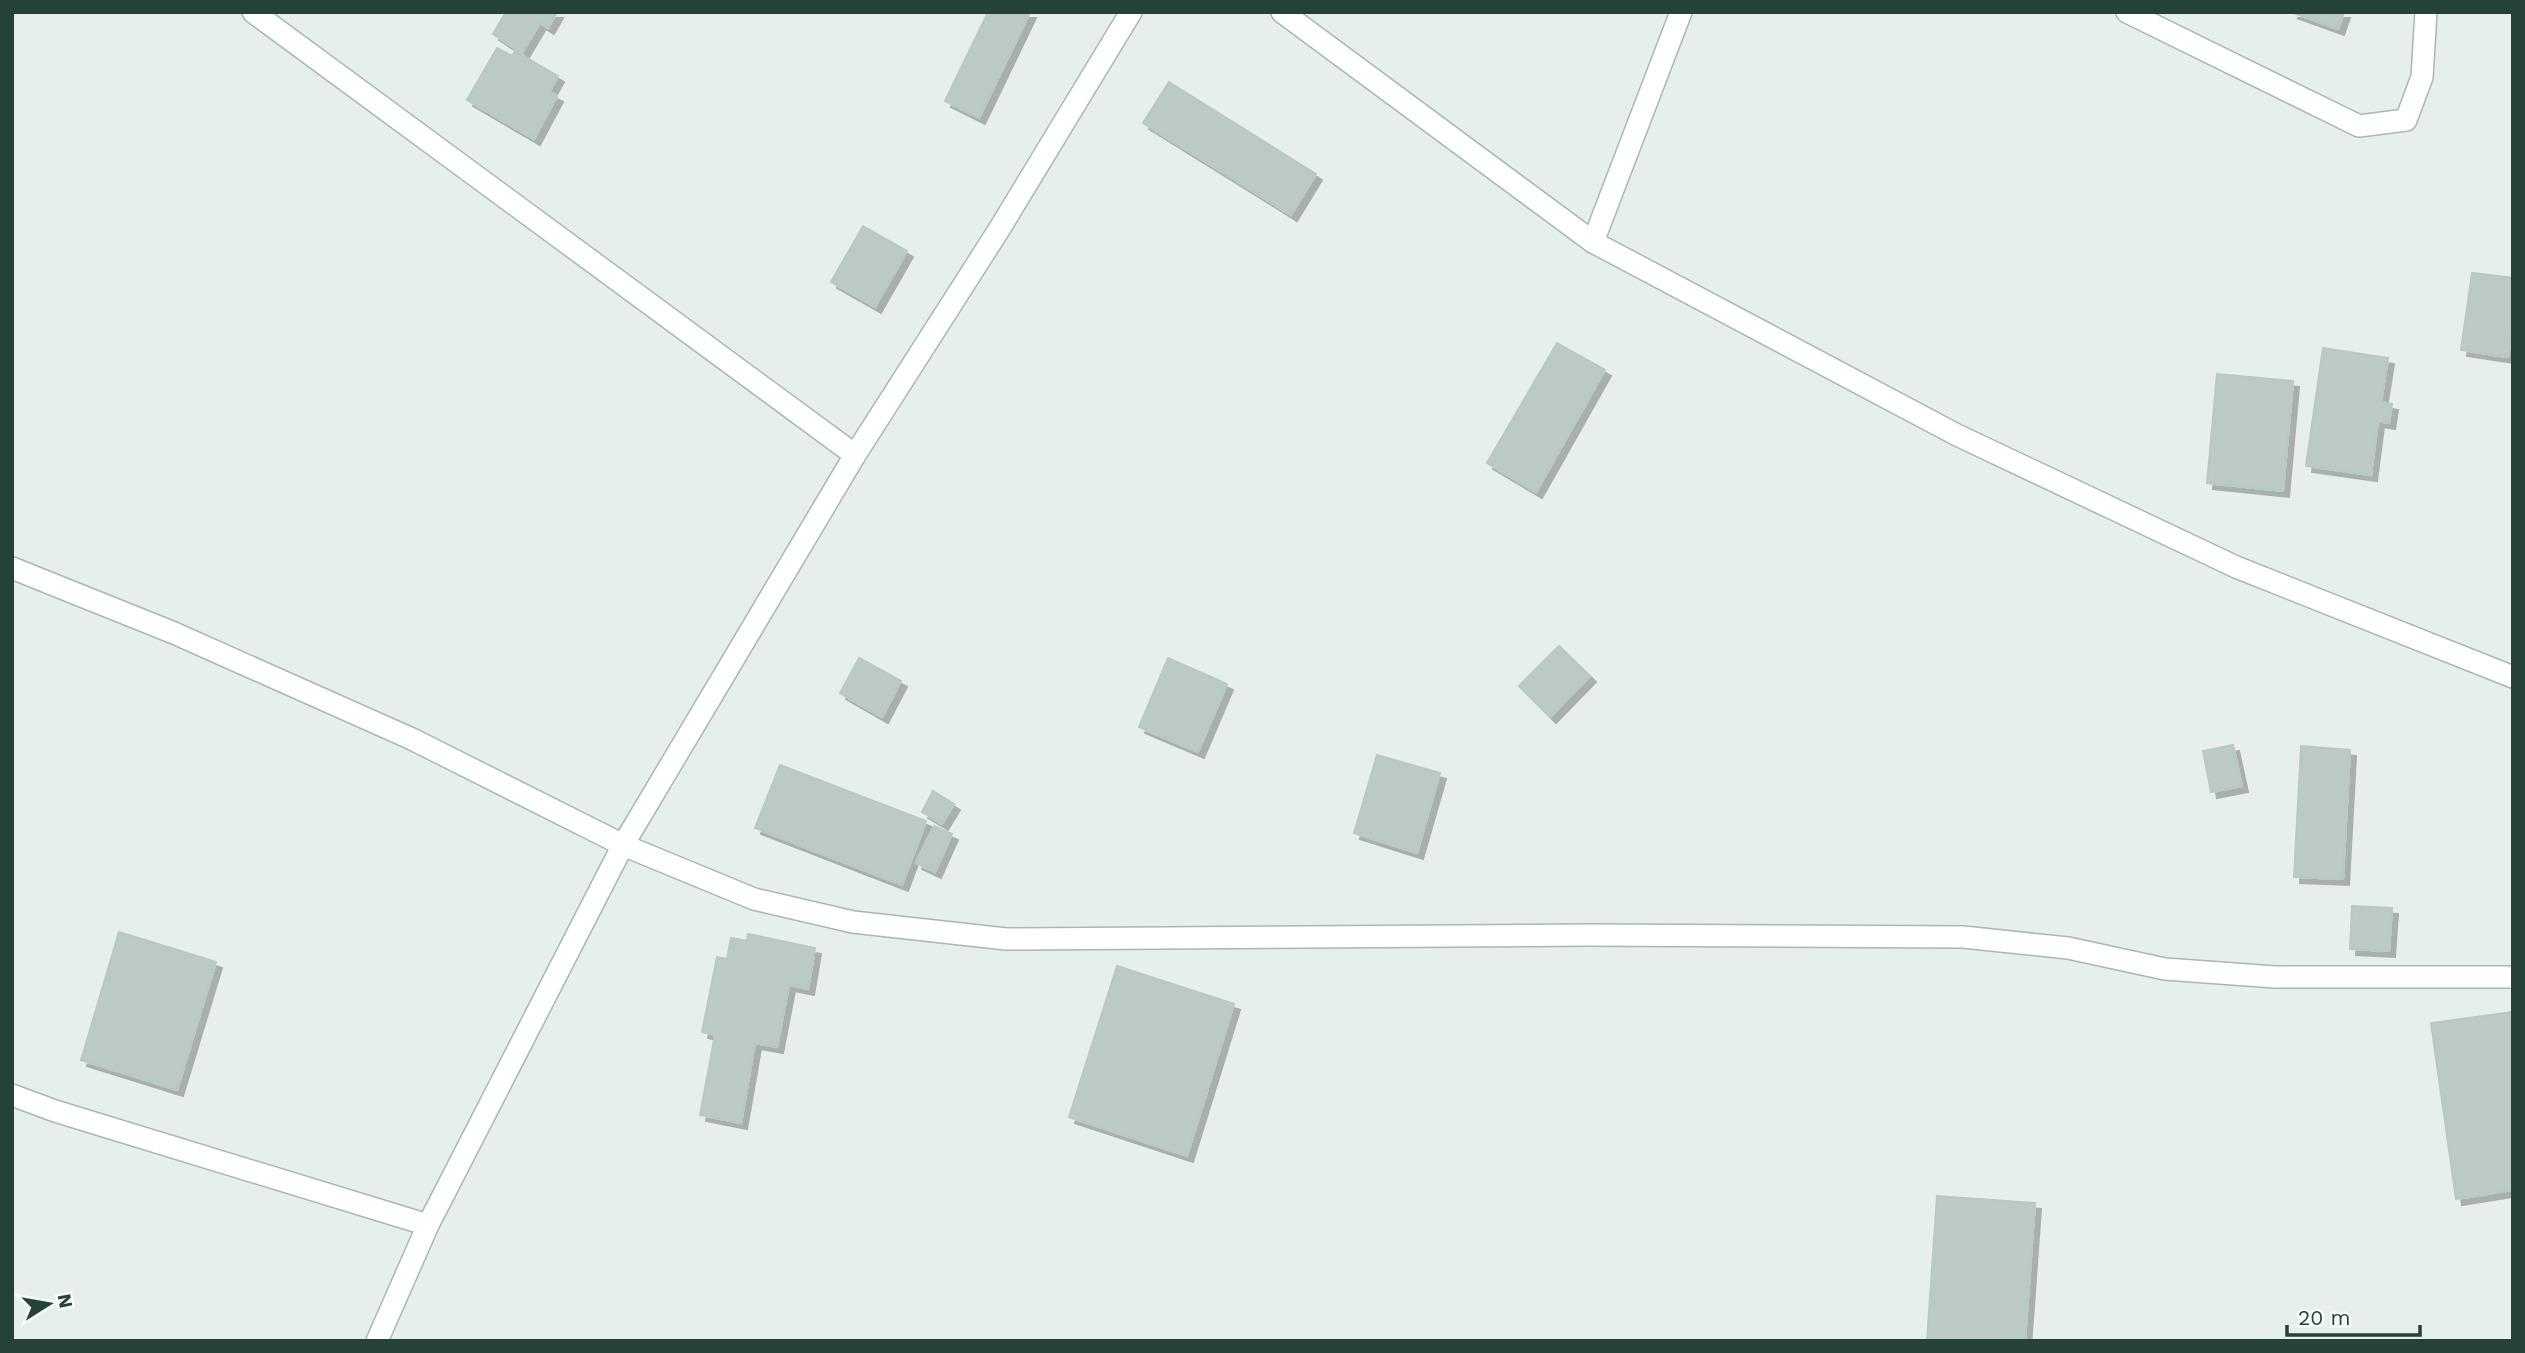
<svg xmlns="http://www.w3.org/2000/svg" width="2525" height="1353" font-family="'Work Sans',sans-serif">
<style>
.building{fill:#bbcac4;stroke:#b8c9c2;stroke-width:2;filter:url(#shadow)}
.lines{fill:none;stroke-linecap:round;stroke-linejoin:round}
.minor-casing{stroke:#a8b8b2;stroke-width:24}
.minor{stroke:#fff;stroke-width:21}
</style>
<defs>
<filter id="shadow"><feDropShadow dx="6" dy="6" stdDeviation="0" flood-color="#0004"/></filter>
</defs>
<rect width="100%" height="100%" fill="#e6efeb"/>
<g class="building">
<path d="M506,12H557L548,28L540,23L522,53L493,34Z"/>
<path d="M988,12H1030L979,118L945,101Z"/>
<path d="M2291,12H2344L2338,29Z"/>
<path d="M497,48L512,56L515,51L558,76L549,92L557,96L534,139L467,100Z"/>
<path d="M1169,82L1316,174L1291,215L1143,123Z"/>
<path d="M863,226L907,251L875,307L831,282Z"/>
<path d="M2472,273L2513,278V327L2508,357L2461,350Z"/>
<path d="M1557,343L1605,370L1536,492L1487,463Z"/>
<path d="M2323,348L2388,358L2381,402L2392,404L2389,423L2378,421L2371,475L2306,466Z"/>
<path d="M2217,374L2293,381L2283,491L2207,483Z"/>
<path d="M1559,646L1590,676L1550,717L1519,686Z"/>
<path d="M859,658L901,681L882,717L840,693Z"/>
<path d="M1168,658L1227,684L1198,752L1139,727Z"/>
<path d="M2233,745L2242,786L2211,792L2203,751Z"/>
<path d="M2301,746L2350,750L2343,879L2294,877Z"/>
<path d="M1377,755L1440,773L1417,853L1354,833Z"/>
<path d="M780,765L926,821L902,885L755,828Z"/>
<path d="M933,791L954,804L942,824L922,812Z"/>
<path d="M934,826L952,834L935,872L916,863Z"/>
<path d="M2352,906L2392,908L2389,951L2350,949Z"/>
<path d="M119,932L216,962L177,1090L81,1060Z"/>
<path d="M748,934L815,948L808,989L789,985L777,1047L755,1043L741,1123L700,1115L715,1035L702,1032L717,957L727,959L731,938L747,941Z"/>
<path d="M1117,966L1234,1004L1187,1156L1069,1117Z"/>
<path d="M2513,1012V1190L2456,1199L2431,1023Z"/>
<path d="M1937,1196L2035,1203L2025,1341H1927Z"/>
</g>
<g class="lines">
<defs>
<g id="minor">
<path d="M253,12L855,455"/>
<path d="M1282,12L1593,242L1957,435L2236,567L2513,677"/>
<path d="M2127,12L2359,126L2406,120L2422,77L2426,12"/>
<path d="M1593,242L1681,12"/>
<path d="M12,568L174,633L412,739L623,845L754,899L853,922L1006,939L1589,935L1963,937L2068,948L2165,969L2275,977H2513"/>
<path d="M12,1095L55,1111L428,1225"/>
<path d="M377,1341L428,1225L623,845L855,455L1000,228L1131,12"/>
</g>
</defs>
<use href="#minor" class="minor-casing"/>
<use href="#minor" class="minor"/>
</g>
<rect width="2525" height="1353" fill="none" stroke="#24423a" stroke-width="28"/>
<g transform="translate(49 1304) rotate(79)" stroke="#f7fbf9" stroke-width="5" paint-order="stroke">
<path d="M0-5L12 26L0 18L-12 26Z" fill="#24423a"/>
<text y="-10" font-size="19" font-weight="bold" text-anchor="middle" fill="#24423a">N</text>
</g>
<path d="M2287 1325v10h133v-10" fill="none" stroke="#24423a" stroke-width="3.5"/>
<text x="2298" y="1325" font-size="21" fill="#24423a" stroke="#f7fbf9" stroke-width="5" paint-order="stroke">20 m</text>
</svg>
